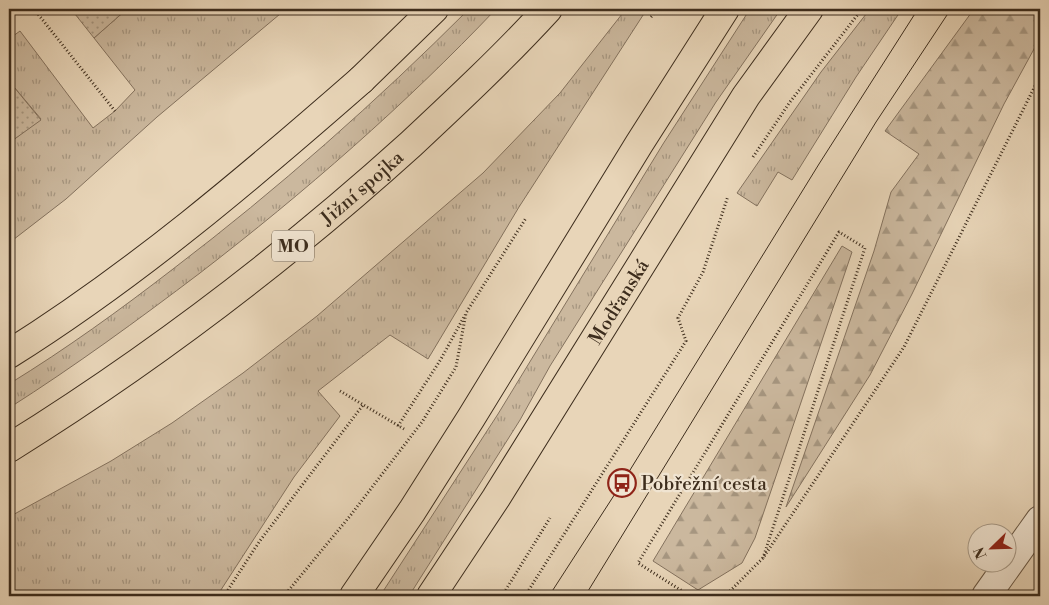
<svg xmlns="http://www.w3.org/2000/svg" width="1049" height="605" font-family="'Libre Bodoni',serif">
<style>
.grass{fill:url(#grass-tufts);stroke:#84725e}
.forest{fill:url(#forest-firs);stroke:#84725e}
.park{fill:url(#park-dots);stroke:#84725e}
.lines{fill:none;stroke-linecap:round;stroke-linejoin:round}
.minor-casing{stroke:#685744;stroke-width:30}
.major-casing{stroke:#3d2d1d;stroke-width:30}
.highway-casing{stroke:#3d2d1d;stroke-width:30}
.path{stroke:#3d2d1d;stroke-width:3;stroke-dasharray:1 2.5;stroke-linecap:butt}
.minor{stroke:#f0e4d1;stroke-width:28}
.major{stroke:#e8d5b8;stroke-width:28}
.highway{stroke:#e8d5b8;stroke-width:28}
.tram{stroke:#3d2d1d;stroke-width:1}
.labels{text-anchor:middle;stroke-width:4.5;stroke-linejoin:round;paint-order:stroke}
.shield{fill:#f0e4d1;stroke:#736453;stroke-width:1}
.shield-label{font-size:18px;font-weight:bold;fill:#3d2d1d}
.street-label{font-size:19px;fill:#3d2d1d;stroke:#f0e4d1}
.poi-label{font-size:19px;fill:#3d2d1d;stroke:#f0e4d1;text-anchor:start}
</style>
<defs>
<pattern id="grass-tufts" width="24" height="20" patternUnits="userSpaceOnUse" patternTransform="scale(1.25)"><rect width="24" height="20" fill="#cbb89e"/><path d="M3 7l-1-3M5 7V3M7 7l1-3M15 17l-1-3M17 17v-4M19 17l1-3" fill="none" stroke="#a69680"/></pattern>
<pattern id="forest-firs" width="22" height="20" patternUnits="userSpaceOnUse" patternTransform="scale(1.25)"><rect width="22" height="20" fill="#cbb89e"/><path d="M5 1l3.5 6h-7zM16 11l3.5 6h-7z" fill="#a69680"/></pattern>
<pattern id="park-dots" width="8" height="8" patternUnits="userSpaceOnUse" patternTransform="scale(1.25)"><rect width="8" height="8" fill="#cbb89e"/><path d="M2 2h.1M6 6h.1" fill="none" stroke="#a69680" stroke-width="1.8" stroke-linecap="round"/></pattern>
</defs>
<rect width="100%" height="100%" fill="#e8d5b8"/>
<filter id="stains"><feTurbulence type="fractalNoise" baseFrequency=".004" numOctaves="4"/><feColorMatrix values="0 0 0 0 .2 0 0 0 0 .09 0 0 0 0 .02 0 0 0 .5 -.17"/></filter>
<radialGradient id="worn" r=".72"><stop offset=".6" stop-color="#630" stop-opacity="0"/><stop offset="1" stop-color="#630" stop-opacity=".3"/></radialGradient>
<g class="grass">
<path d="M127,9H286L157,117L66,199L9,243V143L41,119L9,81V39L20,31L93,128L115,111L135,90L94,38Z"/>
<path d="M469,9H496C405,105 305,192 200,273C138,320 75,366 9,408V384C66,349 120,310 173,269C278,189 376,102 469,9Z"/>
<path d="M626,9H647L519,207L428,359L390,335L318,391L340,416L294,477L217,596H9V517L111,461L172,423L243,373L317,316L483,173L560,93Z"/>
<path d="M750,9H781L716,102L550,366L520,420L409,596H380L498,414L663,144Z"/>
<path d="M870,9H902L856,77L792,180L778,172L757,206L737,193L821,72Z"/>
</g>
<g class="forest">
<path d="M974,9H1040V38L1004,104L912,294L870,375L786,507L874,251L891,192L919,154L885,131Z"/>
<path d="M842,246L852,252L755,538L742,563L698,590L653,561Z"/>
</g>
<g class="park">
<path d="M71,9H127L94,38Z"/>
<path d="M9,81L41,120L9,143Z"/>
</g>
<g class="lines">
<defs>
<path id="minor" d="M986,596L1040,520"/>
<g id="major">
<path d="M9,354C135,275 249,178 361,80"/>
<path d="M354,596L412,511L471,418L639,144L725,9"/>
<path id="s1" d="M431,596L496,498L746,96L809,9"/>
</g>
<g id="highway">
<path d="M361,80L434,9"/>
<path id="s2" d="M9,448C152,359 286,257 411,144C458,100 505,56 548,9"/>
</g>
</defs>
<use href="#minor" class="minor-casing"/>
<use href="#major" class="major-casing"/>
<use href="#highway" class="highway-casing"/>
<g class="path">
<path d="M34,9L115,111"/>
<path d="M651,17L658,9"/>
<path d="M753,157L790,102L862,9"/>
<path d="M340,391L404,429"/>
<path d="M398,426L441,359L465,315"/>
<path d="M224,596L259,542L363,405"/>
<path d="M284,596L350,516L422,422L456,367L466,313L526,218"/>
<path d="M502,596L550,518"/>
<path d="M525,596L686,341L678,318L703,272L728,196"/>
<path d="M690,596L638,563L839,232L865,248L763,558"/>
<path d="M725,596L763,558L904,347L1040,76"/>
</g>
<use href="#minor" class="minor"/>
<use href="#major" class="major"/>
<use href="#highway" class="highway"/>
<g class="tram">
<path d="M549,596L622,483L819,164L918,9"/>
<path d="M585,596L876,122L951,9"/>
</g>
</g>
<defs>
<symbol id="bus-ring" viewBox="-11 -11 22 22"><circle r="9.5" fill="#f0e4d1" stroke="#8f2418" stroke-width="1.5"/><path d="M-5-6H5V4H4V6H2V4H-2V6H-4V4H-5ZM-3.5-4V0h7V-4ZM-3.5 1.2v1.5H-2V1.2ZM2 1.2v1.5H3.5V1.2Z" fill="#8f2418"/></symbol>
</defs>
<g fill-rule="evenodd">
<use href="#bus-ring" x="606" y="467" width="32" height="32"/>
</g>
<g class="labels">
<rect class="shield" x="272" y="230.5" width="42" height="31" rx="4"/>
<g class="shield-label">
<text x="293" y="252">MO</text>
</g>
<g class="street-label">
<text dy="7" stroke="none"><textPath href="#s2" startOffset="439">Jižní spojka</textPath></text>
<text dy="7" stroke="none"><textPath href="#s1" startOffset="349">Modřanská</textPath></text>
</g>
<g class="poi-label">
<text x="641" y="490">Pobřežní cesta</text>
</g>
</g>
<rect width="1049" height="605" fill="none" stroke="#e8d5b8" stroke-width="30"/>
<rect x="10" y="10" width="1029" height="585" fill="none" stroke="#3d2d1d" stroke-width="2.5"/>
<rect x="15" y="15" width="1019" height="575" fill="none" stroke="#3d2d1d"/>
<g transform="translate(992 548) rotate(247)"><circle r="24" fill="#f0e4d1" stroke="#a89b89"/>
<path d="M0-4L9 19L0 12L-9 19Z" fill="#8f2418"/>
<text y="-8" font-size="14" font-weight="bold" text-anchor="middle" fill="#3d2d1d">N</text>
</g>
<rect width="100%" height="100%" filter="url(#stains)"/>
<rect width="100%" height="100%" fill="url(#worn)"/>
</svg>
